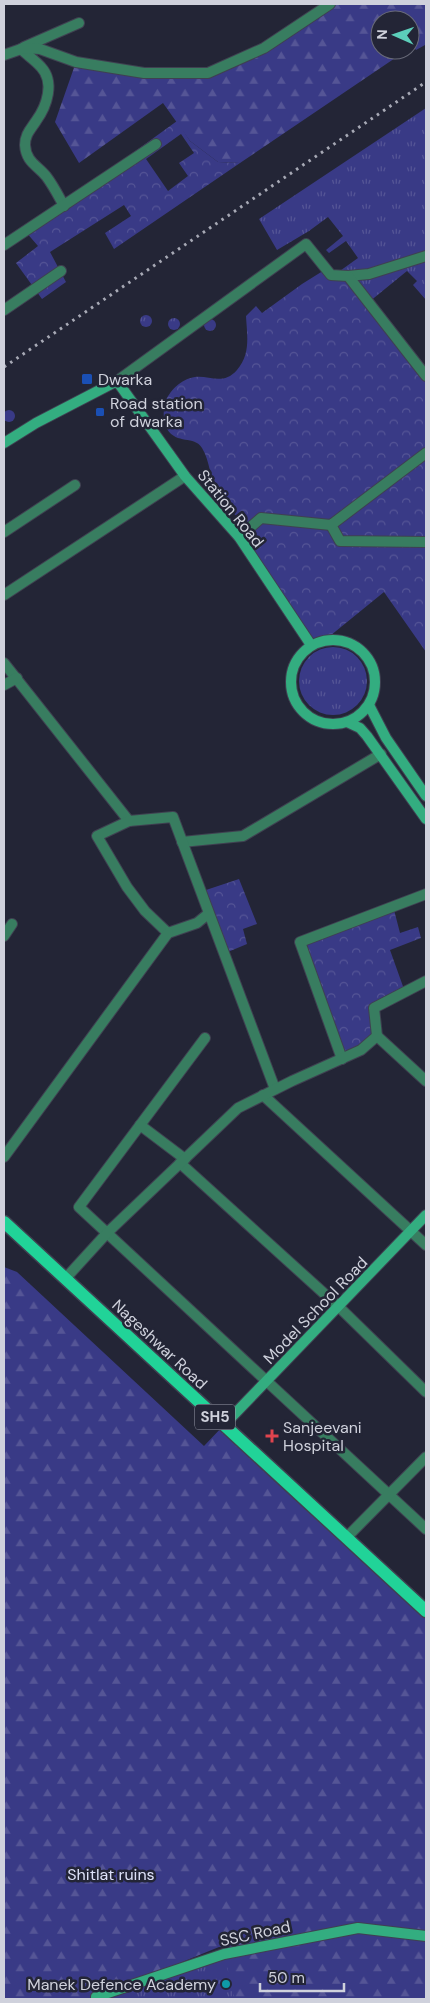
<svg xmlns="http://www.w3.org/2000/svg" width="430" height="2003" font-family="'DM Sans',sans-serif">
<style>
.grass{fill:url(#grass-tufts)}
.forest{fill:url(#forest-firs)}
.park{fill:url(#park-crowns);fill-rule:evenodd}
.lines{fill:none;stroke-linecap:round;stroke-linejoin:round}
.street-casing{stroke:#3f4151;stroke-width:12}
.secondary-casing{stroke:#3f4151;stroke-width:12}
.primary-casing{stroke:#3f4151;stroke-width:15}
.street{stroke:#387d60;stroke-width:10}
.secondary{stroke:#33ad80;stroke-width:10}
.primary{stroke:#21d398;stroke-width:12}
.rail{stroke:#a7a9b5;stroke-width:3;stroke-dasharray:2.5 5;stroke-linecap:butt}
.transit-dot{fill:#1a4fb4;stroke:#232536;stroke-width:2}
.health-dot{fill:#e0444e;stroke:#232536;stroke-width:2}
.culture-dot{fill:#0f9aa8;stroke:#232536;stroke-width:2}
.labels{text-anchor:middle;stroke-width:5;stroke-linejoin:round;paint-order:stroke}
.shield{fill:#232536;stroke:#9b9daa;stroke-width:1}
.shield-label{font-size:15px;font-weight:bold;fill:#cfd1dc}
.poi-label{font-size:16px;fill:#cfd1dc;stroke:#232536;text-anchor:start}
.street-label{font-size:16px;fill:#cfd1dc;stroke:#232536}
.park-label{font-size:16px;fill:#dee2f9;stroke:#232536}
</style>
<defs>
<pattern id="grass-tufts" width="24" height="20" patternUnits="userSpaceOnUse" patternTransform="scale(1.25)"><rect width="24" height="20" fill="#393a86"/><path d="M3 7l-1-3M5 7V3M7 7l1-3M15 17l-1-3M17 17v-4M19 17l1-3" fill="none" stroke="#555596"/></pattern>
<pattern id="forest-firs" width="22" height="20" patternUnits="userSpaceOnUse" patternTransform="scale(1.25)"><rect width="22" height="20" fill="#393a86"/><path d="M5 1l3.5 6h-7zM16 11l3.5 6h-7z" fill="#555596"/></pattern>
<pattern id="park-crowns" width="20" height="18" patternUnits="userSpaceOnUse" patternTransform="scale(1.25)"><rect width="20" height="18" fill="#393a86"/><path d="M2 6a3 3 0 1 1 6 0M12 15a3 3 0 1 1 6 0" fill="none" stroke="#555596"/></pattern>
</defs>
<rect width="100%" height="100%" fill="#232536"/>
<g class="grass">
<path d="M426,108V300L413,285L417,281L407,271L369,302L337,273L358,258L346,241L329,253L326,250L343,236L328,217L309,231L277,250L259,219Z"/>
<circle cx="146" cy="321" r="6"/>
<circle cx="174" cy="324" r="6"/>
<circle cx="210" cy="325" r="6"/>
<circle cx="9" cy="416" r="6"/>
<circle cx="333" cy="681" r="34"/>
<path d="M224,1954L426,1999H86Z"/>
</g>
<g class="forest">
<path d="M330,4H426V46L425,45L416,50L413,46L410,48V20H380V50H407L240,163L218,162L190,141L163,103L79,163L55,122L76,62L144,73H208L264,48Z"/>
<path d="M4,1267L17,1272L204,1446L224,1425L426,1611V1999H235L224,1954L250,1948L219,1947L96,1997L86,1999H4Z"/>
</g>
<g class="park">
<path d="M177,121L190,141L218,162L240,163L114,249L105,233L131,216L124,205L50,252L66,282L42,299L16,263L38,246L25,231ZM181,134L194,153L179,163L188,176L168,191L146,159Z"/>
<path d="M326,269L348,276L426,376V652L384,592L325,640L311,645L239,537L250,527C239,518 225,508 218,495C210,481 210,460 202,448C194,435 177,445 167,429C163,420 163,412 165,403C169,391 181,379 195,377C209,375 223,386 237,370C251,354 247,335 246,316L256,306L262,313L302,284Z"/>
<path d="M239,879L257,924L243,929L247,944L223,954L200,892Z"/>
<path d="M393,906L400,933L418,927L421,938L390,950L405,992L375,1008L377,1036L342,1059L300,942Z"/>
</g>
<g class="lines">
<defs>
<g id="street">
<path d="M24,47L79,23"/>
<path d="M21,49C27,55 35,60 41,67C55,82 47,106 36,121C31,129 25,134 25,145C26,162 37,165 46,176C53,185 58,195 64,206"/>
<path d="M4,55L24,48L40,49L76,62L144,73H208L264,48L330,4"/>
<path d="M4,245L156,144"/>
<path d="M348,276L369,274L426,256"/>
<path d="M4,310L61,271"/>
<path d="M117,381L306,244L331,275L348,276L426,376"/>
<path d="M331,525L340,541L426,542"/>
<path d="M4,532L75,485"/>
<path d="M239,537L261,518L331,525L426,453"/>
<path d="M4,595L185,476"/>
<path d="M4,663L129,821"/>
<path d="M4,685L17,678"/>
<path d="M182,842L243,836L381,754"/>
<path d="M208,914L197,923L168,933L145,911L127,887L97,836L129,821L173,817L275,1089"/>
<path d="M4,936L12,924"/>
<path d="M377,1036L426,1081"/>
<path d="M205,1038L79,1207L426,1529"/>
<path d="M342,1059L300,942L426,894"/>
<path d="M263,1095L426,1245"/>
<path d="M140,1125L185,1159"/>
<path d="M4,1157L168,933"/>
<path d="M180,1163L339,1307L426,1392"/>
<path d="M65,1279L107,1233L238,1108L292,1081L361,1050L377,1036L374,1008L426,981"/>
<path d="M346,1538L426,1457"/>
</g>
<g id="secondary">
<path d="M4,443L36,423L117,381L185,476L239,537L311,645"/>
<circle cx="333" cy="682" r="42"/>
<path d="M369,705L386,738L426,796"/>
<path d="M347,722L360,728L367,736L426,819"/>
<path d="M224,1425L426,1215"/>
<path d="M96,1999V1997L224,1954L358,1928L426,1936"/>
</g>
<path id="primary" d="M4,1222L426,1611"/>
</defs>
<use href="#street" class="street-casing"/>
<use href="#secondary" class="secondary-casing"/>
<use href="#primary" class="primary-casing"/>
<use href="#street" class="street"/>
<use href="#secondary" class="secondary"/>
<use href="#primary" class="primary"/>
<path class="rail" d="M4,367L426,82"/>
</g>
<g class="transit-dot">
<rect x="81" y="373" width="12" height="12" rx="2.5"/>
<rect x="95" y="407" width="10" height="10" rx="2.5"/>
</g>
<path class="health-dot" d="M269.5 1428.5h5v5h5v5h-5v5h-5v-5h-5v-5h5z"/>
<circle class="culture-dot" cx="226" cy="1984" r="5"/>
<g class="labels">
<rect class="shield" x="195" y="1404.5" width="40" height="25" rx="4"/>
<g class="shield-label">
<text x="215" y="1422">SH5</text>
</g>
<g class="poi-label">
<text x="98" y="385">Dwarka</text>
<text x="110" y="409">Road station<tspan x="110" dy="18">of dwarka</tspan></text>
<text x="283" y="1433">Sanjeevani<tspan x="283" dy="18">Hospital</tspan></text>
<text x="216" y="1990" text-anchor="end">Manek Defence Academy</text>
</g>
<g class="street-label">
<text transform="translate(231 508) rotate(51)" y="6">Station Road</text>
<text transform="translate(315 1310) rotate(-46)" y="6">Model School Road</text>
<text transform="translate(160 1344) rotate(43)" y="6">Nageshwar Road</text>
<text transform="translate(255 1933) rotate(-12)" y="6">SSC Road</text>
</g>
<g class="park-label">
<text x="111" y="1880">Shitlat ruins</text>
</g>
</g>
<rect width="430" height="2003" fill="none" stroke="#cfd1dc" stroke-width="10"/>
<g transform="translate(395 35) rotate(272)"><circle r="24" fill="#232536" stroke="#686a78"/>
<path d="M0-4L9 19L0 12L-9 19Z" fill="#5cceba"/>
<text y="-8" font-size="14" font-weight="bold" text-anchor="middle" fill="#cfd1dc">N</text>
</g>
<path d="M260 1983v8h84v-8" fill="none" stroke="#cfd1dc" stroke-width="2.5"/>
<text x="268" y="1983" font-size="15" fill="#cfd1dc" stroke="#232536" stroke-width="4" paint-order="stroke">50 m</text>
</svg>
